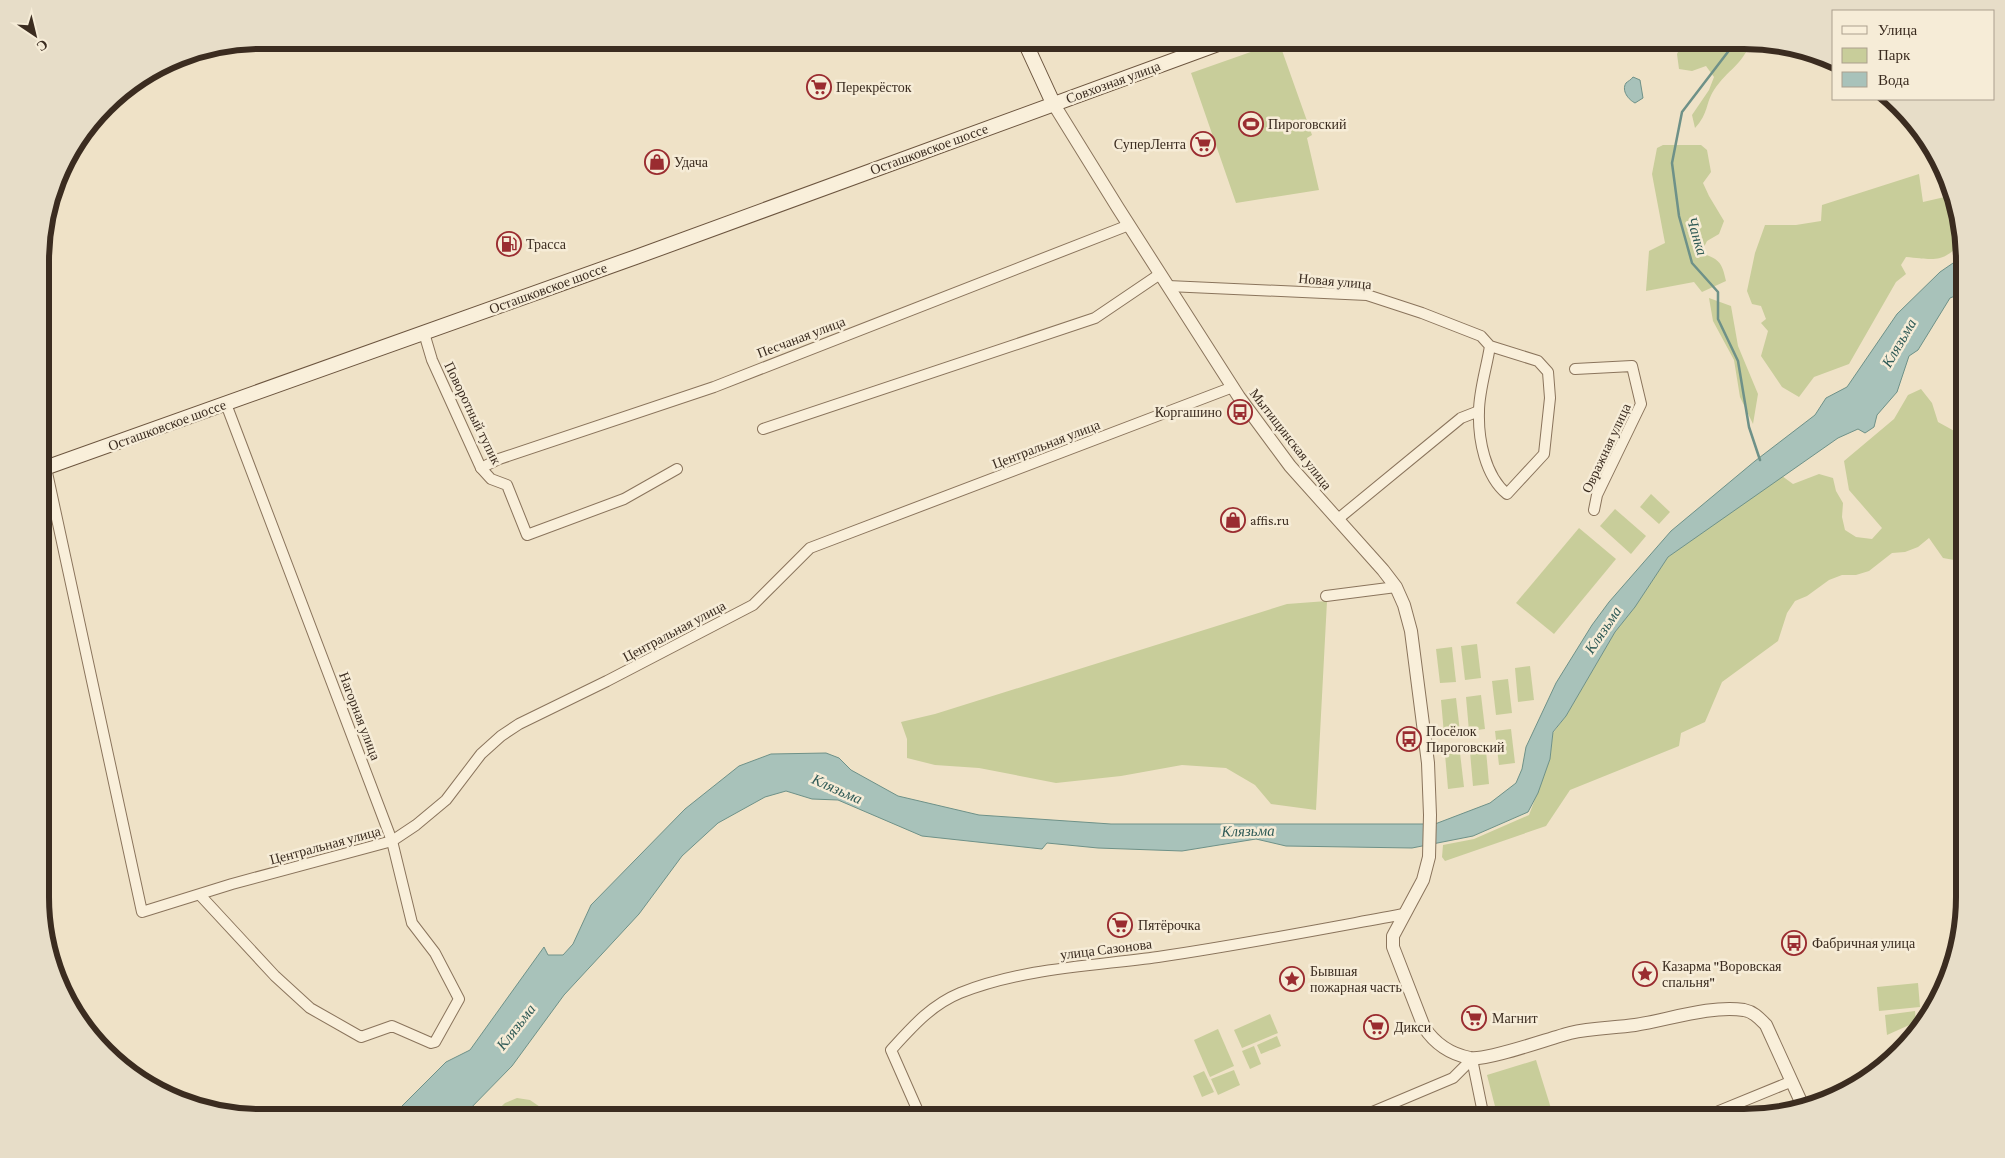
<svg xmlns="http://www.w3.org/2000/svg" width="2005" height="1158" font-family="'Crimson Pro',serif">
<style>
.green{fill:#c8cd9a}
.water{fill:#a8c2ba;stroke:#6e9188}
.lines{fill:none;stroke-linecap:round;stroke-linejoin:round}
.stream{stroke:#6e9188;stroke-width:2.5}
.minor-casing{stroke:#8a745c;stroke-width:12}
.tertiary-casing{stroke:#8a745c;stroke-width:14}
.secondary-casing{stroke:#6c553f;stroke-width:16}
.minor{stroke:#f9efda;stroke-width:10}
.tertiary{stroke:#f9efda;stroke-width:12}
.secondary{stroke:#f9efda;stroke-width:14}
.labels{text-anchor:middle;stroke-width:5;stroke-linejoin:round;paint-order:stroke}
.street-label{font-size:14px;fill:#3b2c20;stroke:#f6ecd7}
.poi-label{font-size:14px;fill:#3b2c20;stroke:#f6ecd7;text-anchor:start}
.water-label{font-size:15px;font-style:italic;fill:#2f5a56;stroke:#f6ecd7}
.rim{fill:none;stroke:#3b2c20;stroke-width:6}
</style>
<rect width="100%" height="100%" fill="#efe2c7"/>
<g class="green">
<path d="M1684,40L1751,41C1742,66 1728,69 1714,90C1705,104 1709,113 1695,128L1692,115L1709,90L1714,77L1706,66L1692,71L1679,69L1677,54Z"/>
<path d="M1279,42L1312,135L1307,138L1319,190L1236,203L1191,73Z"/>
<path d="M1663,145H1701L1707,150L1711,172L1703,183L1709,196L1724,221L1719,234L1707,241L1701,253C1719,259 1722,262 1726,281L1702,292L1694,282L1646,291L1649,251L1665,243L1652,174L1657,148Z"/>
<path d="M1919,174L1923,202L1949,196L1963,240C1943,265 1933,259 1906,257L1901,265L1906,274L1896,282L1849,364L1814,377L1799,397L1782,387L1761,356L1768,331L1761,323L1766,319L1761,306L1752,304L1747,291L1755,253L1765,225H1796L1821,221L1822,205Z"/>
<path d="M1709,298L1731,306L1738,346L1758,394L1753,424L1740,397L1734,360L1713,321Z"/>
<path d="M1921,389L1932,403L1938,422L1958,433L1965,429V562L1943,558L1929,538L1918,547L1905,552L1892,553L1869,571L1856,575H1842L1829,580L1807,596L1795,601L1787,613L1778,641L1722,682L1705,722L1681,733L1679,746L1570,790L1546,826L1445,861L1442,857L1443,845L1474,839L1529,815L1550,759L1553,733L1566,716L1615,632L1635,607L1668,557L1782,476L1793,484L1819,474L1833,478L1836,491L1843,503L1842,517L1845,530L1856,537L1872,539L1882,528L1849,490L1844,461L1894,419L1908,395Z"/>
<path d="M1651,494L1670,512L1659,524L1640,507Z"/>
<path d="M1615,509L1646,536L1631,554L1600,526Z"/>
<path d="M1579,528L1616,559L1554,634L1516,603Z"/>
<path d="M1327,601L1316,810L1271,804L1255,785L1226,768L1182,765L1121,776L1056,783L979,768L935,765L907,758V739L901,722L935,714L1287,604Z"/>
<path d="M1477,644L1481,678L1465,680L1461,646Z"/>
<path d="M1452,647L1456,682L1440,683L1436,649Z"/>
<path d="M1530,666L1534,700L1518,702L1515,668Z"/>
<path d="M1508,679L1512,713L1496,715L1492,681Z"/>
<path d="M1481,695L1485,729L1469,731L1466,697Z"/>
<path d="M1456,698L1460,732L1444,734L1441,700Z"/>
<path d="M1511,729L1515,763L1499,765L1495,731Z"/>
<path d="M1486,750L1489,784L1473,786L1470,752Z"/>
<path d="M1460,753L1464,787L1448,789L1445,754Z"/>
<path d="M1918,983L1920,1007L1879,1011L1877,987Z"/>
<path d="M1915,1011L1916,1022L1887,1035L1885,1015Z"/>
<path d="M1270,1014L1278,1033L1242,1048L1234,1030Z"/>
<path d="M1218,1029L1234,1066L1210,1077L1194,1040Z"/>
<path d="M1277,1036L1281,1046L1261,1054L1257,1045Z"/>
<path d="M1254,1046L1261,1064L1250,1069L1242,1051Z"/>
<path d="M1536,1060L1554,1118H1498L1487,1075Z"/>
<path d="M1234,1070L1240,1085L1218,1095L1211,1079Z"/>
<path d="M1204,1071L1214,1092L1202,1097L1193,1076Z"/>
<path d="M517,1098L530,1100L556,1118H489L505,1103Z"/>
</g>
<g class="water">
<path d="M1633,77L1640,80L1643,98L1635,103C1629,100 1621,91 1626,83C1628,81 1631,80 1633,77Z"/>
<path d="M1965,260V292L1950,298L1918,350L1909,356L1897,392L1877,415L1874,427L1865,433L1858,429L1838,438L1668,557L1635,607L1615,632L1566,716L1553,732L1550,759L1538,793L1528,812L1473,836L1412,848L1286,846L1256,839L1182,851L1098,848L1047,843L1042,849L922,836L838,800L812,799L786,791L765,797L718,823L682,856L639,914L564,995L512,1066L463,1116L460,1118H390L446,1062L470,1050L544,947L548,955H563L573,944L591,905L685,809L739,766L771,754L826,753L839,758L851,770L898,796L979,815L1111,824H1435L1490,803L1516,783L1522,769L1526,747L1556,683L1592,625L1609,602L1671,531L1755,461L1815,415L1826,398L1847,387L1897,314L1940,272L1956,261Z"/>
</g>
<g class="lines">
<path class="stream" d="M1737,40L1682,112L1672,163L1679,216L1692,263L1718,292V319L1738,361L1749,427L1760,460"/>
<defs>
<g id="minor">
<path d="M1168,286L1367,295L1422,313L1481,336L1490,346L1538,361L1548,372L1550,398L1544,454L1507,494C1485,476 1478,439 1479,411C1479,391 1487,366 1490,346"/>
<path d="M424,333L432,360L481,468L491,479L507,485L527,535L624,499L677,469"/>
<path d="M1575,369L1632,366L1641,404L1597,495L1594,510"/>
<path d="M763,429L1095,318L1160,274"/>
<path d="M46,468L142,912L232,884L392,841L416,825L446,800L481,754L501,736L519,724L607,681L753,605L810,548L1233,387"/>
<path d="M481,468L499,459L714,387L1129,225"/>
<path d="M1338,519L1461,418L1479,411"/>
<path d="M1326,596L1396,587"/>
<path d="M200,895L275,976L310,1008L361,1037L392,1026L431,1043L435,1042L459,999L435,953L412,923L392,841L226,404"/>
<path d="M1472,1059L1484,1118"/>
<path d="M921,1118L891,1050C912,1027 931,1005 960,993C1023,968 1092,966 1158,957C1240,945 1322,929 1404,914"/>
<path d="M1358,1118L1453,1078L1472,1059"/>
<path d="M1702,1118L1790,1082"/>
</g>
<path id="tertiary" d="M1053,103L1118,208L1239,397L1290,466L1383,570L1396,587L1404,605L1411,631L1428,763L1430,815L1429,857L1423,880L1393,936V947L1424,1027C1435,1044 1450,1054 1470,1058C1487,1061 1550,1038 1570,1033C1591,1028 1613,1028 1635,1025C1668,1020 1710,1005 1744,1010C1754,1012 1759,1018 1766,1025L1802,1104"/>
<g id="secondary">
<path d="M1024,40L1053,103"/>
<path d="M42,469L636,257L1229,40"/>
</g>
</defs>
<use href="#minor" class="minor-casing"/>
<use href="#tertiary" class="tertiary-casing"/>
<use href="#secondary" class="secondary-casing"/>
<use href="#minor" class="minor"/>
<use href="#tertiary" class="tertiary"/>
<use href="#secondary" class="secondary"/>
</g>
<defs>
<symbol id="supermarket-ring" viewBox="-11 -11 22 22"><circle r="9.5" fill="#f6ecd7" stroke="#9a2c30" stroke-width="1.5"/><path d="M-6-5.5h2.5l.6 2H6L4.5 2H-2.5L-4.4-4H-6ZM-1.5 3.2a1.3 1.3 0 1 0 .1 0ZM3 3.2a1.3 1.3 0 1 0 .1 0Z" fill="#9a2c30"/></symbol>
<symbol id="stadium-ring" viewBox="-11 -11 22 22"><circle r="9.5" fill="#f6ecd7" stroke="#9a2c30" stroke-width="1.5"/><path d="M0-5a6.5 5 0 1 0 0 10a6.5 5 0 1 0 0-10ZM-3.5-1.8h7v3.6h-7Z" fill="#9a2c30"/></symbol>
<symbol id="shop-ring" viewBox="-11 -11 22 22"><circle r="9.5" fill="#f6ecd7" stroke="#9a2c30" stroke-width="1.5"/><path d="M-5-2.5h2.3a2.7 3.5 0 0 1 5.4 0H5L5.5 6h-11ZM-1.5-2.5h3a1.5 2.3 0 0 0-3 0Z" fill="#9a2c30"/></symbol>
<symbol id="fuel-ring" viewBox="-11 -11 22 22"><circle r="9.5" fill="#f6ecd7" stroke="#9a2c30" stroke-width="1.5"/><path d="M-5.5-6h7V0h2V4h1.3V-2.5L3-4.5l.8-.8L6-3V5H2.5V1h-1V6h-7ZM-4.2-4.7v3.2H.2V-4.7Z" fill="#9a2c30"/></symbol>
<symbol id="bus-ring" viewBox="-11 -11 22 22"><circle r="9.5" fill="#f6ecd7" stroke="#9a2c30" stroke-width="1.5"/><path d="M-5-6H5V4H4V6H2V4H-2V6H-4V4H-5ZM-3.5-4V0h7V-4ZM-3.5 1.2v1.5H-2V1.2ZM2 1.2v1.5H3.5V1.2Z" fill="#9a2c30"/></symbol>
<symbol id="sight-ring" viewBox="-11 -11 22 22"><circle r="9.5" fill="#f6ecd7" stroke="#9a2c30" stroke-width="1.5"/><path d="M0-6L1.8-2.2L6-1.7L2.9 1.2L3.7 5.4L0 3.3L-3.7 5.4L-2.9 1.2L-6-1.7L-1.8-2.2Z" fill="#9a2c30"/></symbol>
</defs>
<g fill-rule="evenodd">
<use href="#supermarket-ring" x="805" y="73" width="28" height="28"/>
<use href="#stadium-ring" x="1237" y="110" width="28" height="28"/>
<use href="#supermarket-ring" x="1189" y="130" width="28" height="28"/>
<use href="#shop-ring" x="643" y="148" width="28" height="28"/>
<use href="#fuel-ring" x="495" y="230" width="28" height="28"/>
<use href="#bus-ring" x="1226" y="398" width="28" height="28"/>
<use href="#shop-ring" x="1219" y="506" width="28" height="28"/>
<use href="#bus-ring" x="1395" y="725" width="28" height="28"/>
<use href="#supermarket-ring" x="1106" y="911" width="28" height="28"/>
<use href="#bus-ring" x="1780" y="929" width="28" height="28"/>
<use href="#sight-ring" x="1631" y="960" width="28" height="28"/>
<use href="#sight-ring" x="1278" y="965" width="28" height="28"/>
<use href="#supermarket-ring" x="1460" y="1004" width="28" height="28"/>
<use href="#supermarket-ring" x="1362" y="1013" width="28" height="28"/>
</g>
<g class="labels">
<g class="street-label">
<text transform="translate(1113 82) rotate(-20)" y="5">Совхозная улица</text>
<text transform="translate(929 149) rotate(-20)" y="5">Осташковское шоссе</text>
<text transform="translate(1335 281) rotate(5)" y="5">Новая улица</text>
<text transform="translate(548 288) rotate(-20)" y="5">Осташковское шоссе</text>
<text transform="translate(801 337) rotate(-21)" y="5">Песчаная улица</text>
<text transform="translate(473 413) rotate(64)" y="5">Поворотный тупик</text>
<text transform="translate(167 425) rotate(-20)" y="5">Осташковское шоссе</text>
<text transform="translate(1291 439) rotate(52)" y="5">Мытищинская улица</text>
<text transform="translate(1046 444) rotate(-21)" y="5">Центральная улица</text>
<text transform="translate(1606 448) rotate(-65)" y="5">Овражная улица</text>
<text transform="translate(674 631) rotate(-28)" y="5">Центральная улица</text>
<text transform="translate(360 716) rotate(69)" y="5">Нагорная улица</text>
<text transform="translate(325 845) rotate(-15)" y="5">Центральная улица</text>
<text transform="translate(1106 949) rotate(-7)" y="5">улица Сазонова</text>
</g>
<g class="poi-label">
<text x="836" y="92">Перекрёсток</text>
<text x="1268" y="129">Пироговский</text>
<text x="1186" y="149" text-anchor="end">СуперЛента</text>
<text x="674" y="167">Удача</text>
<text x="526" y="249">Трасса</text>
<text x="1222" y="417" text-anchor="end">Коргашино</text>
<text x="1250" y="525">affis.ru</text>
<text x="1426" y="736">Посёлок<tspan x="1426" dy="16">Пироговский</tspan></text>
<text x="1138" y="930">Пятёрочка</text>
<text x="1812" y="948">Фабричная улица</text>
<text x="1662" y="971">Казарма "Воровская<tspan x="1662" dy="16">спальня"</tspan></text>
<text x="1310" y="976">Бывшая<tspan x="1310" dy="16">пожарная часть</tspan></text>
<text x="1492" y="1023">Магнит</text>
<text x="1394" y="1032">Дикси</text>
</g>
<g class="water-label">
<text transform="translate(1697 236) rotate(73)" y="5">Чанка</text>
<text transform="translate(1899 343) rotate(-60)" y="5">Клязьма</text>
<text transform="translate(1603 630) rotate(-56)" y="5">Клязьма</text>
<text transform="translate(837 789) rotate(24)" y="5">Клязьма</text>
<text transform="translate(1248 831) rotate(-1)" y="5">Клязьма</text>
<text transform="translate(516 1027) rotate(-52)" y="5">Клязьма</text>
</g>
</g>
<path d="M0 0H2005V1158H0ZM261 49H1744A212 212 0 0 1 1956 261V897A212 212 0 0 1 1744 1109H261A212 212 0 0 1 49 897V261A212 212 0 0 1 261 49Z" fill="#e7ddc8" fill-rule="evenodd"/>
<path class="rim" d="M261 49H1744A212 212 0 0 1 1956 261V897A212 212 0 0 1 1744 1109H261A212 212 0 0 1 49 897V261A212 212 0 0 1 261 49Z"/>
<rect x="1832" y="10" width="162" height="90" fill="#f6ecd7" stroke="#ab9f8e"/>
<rect x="1842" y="26" width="25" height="8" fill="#f9efda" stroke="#ab9f8e"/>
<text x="1878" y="35" font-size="15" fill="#3b2c20">Улица</text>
<rect x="1842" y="48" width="25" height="15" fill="#c8cd9a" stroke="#ab9f8e"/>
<text x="1878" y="60" font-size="15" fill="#3b2c20">Парк</text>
<rect x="1842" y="72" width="25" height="15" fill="#a8c2ba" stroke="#ab9f8e"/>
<text x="1878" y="85" font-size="15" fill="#3b2c20">Вода</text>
<g transform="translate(35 35) rotate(145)" stroke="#f6ecd7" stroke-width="4" paint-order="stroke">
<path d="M0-4L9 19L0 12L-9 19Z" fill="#3b2c20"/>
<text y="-8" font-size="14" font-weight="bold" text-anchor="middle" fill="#3b2c20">С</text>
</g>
</svg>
